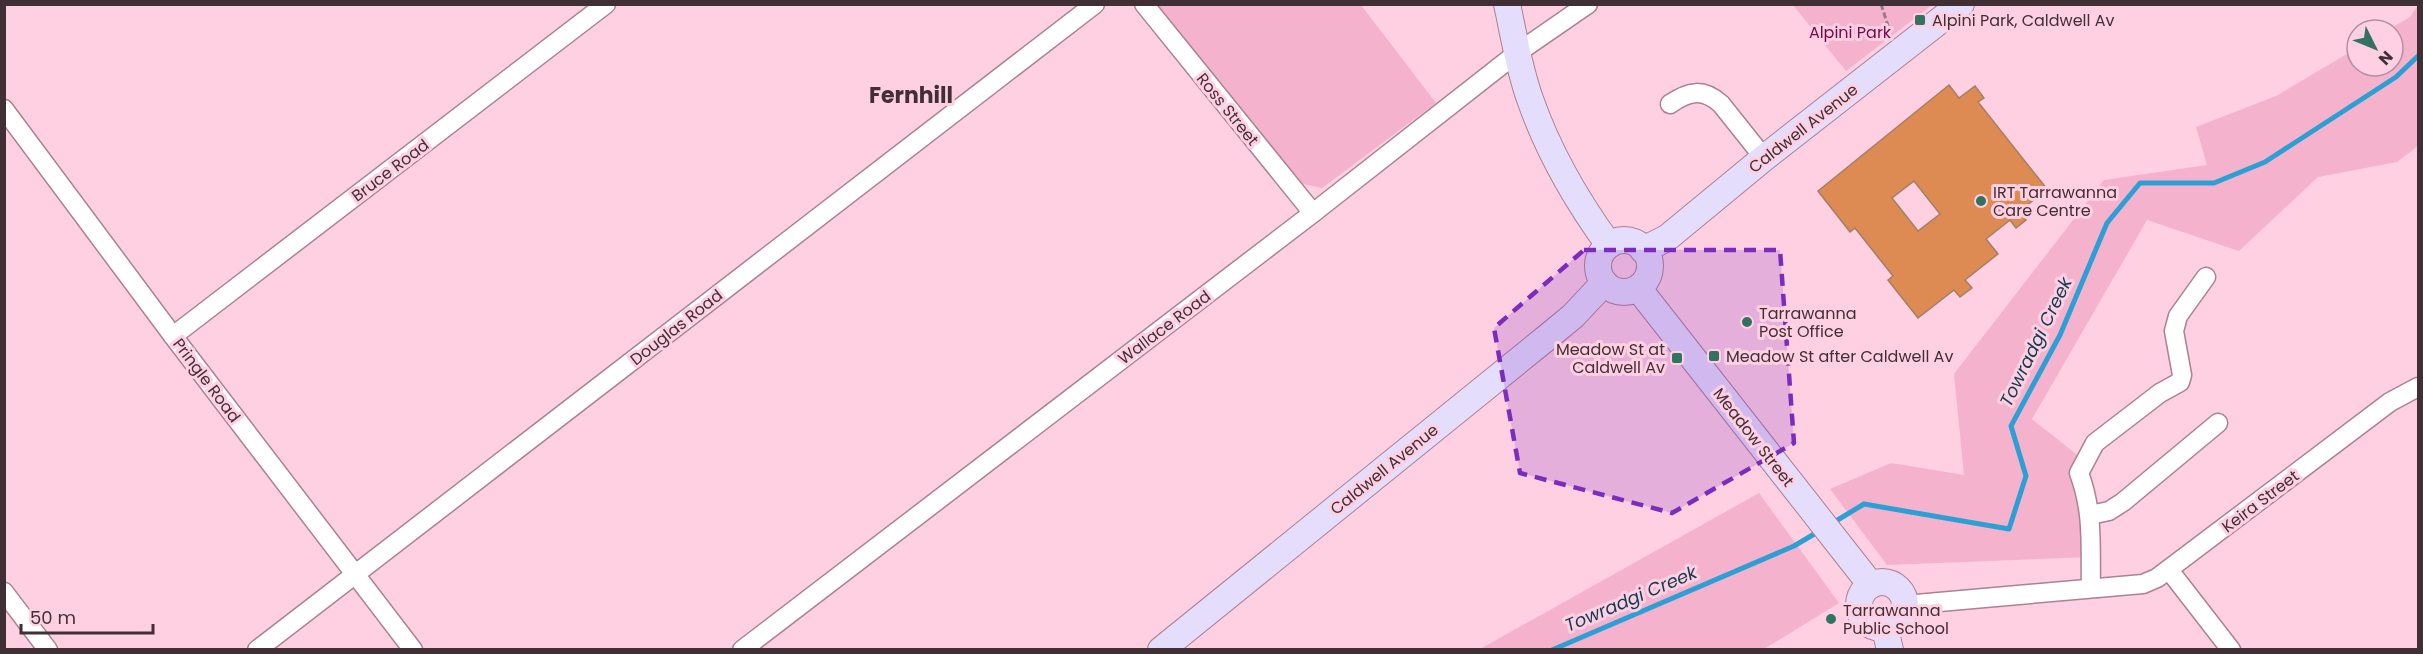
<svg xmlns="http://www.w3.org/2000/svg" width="2423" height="654" font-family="Poppins,sans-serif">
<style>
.green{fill:#f5b2cd}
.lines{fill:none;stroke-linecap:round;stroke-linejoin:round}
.stream{stroke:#2ca0d4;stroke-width:5}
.building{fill:#de8b53;stroke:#a37e67;stroke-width:1.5;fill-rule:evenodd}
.street-casing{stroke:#ac8192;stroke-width:21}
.secondary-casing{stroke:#ac8192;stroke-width:28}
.path{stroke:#997a86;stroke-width:3;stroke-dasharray:6 3;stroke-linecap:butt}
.street{stroke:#fff;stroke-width:18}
.secondary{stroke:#e5ddfc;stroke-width:26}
.marked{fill:#7b2cbf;fill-opacity:0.2;stroke:#7b2cbf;stroke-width:4.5;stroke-dasharray:12 8;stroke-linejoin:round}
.poi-dot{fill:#317261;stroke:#fed0e2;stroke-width:2}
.labels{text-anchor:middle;stroke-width:6;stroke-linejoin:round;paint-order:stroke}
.poi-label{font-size:16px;fill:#412f36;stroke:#fed0e2;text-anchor:start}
.park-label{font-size:16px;fill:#7b054a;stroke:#fed0e2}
.street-label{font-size:16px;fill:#412f36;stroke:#fed0e2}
.water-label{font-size:18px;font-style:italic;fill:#0e3d53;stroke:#fed0e2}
.district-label{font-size:22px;font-weight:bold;fill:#412f36;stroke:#fed0e2}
</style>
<rect width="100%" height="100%" fill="#fed0e2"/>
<g class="green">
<path d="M1157,5H1361L1436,103L1322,188L1298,183Z"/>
<path d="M1793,5H1932L1846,71Z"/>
<path d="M2418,5V146L2397,162L2318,177L2239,251L2147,220L2032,419L2081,458L2090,557L1887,565L1830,489L1891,463L1964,475L1954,374L2104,180L2207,165L2196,127L2276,96L2357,48V66H2393V30H2388L2410,17Z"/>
<path d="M1759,493L1839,603L1764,649H1480Z"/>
</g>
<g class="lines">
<g class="stream">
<path d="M1831,524L1864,504L2009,529L2026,476L2011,426L2060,335L2107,223L2140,183H2214L2265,162L2396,77L2418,56"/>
<path d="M1552,650L1794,546L1821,530"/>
</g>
</g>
<path class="building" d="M1949,85L1959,98L1975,86L1984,98L1978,102L2047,189L2020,211L2026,220L2016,228L2010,220L1986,239L1998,254L1965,280L1972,288L1960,297L1954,290L1918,318L1888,280L1893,276L1855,228L1850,232L1818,191ZM1914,181L1940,214L1918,231L1892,198Z"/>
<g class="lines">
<defs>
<g id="street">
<path d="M1144,4L1313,213"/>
<path d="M1670,104C1689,91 1703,88 1721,104L1764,158"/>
<path d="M4,109L173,336L413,650"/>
<path d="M173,336L606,4"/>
<path d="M2090,515L2109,511L2123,502L2218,423"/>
<path d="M2169,570L2231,650"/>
<path d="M2091,588C2090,547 2094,513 2079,473L2095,443L2160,393L2180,382L2182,375L2174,331L2178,316L2206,277"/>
<path d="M4,592L48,650"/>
<path d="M1905,605L2143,584L2157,578L2390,402L2418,387"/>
<path d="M257,650L1095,4"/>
<path d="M742,650L1313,213L1517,53L1588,4"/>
</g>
<g id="secondary">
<path d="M1507,4C1514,36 1519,69 1530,99C1548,151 1577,201 1609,245"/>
<circle cx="1624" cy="266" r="26"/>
<path d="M1643,250L1667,238L1764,158L1961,4"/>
<path d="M1638,288L1871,585"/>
<circle cx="1882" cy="605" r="23"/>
<path d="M1885,628L1890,650"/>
<path d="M1161,650L1550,335L1573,316L1604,283"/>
</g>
</defs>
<use href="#street" class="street-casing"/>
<use href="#secondary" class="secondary-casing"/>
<path class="path" d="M1881,4L1890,32"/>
<use href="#street" class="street"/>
<use href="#secondary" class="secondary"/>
</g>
<path class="marked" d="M1584,250H1780L1794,443L1672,513L1520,473L1494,328Z"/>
<g class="poi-dot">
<rect x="1914" y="14" width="12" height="12" rx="3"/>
<circle cx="1981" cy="201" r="6"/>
<circle cx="1747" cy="322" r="6"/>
<rect x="1708" y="350" width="12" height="12" rx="3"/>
<rect x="1671" y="352" width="12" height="12" rx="3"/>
<circle cx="1831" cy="619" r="6"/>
</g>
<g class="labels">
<g class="poi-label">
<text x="1932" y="26">Alpini Park, Caldwell Av</text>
<text x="1993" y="198">IRT Tarrawanna<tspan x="1993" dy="18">Care Centre</tspan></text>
<text x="1759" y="319">Tarrawanna<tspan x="1759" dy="18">Post Office</tspan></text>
<text x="1665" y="355" text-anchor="end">Meadow St at<tspan x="1665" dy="18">Caldwell Av</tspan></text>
<text x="1726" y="362">Meadow St after Caldwell Av</text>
<text x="1843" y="616">Tarrawanna<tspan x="1843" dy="18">Public School</tspan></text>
</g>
<g class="park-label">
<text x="1850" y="38">Alpini Park</text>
</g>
<g class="street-label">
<text transform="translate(1228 109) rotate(51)" y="6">Ross Street</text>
<text transform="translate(1803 128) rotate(-38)" y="6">Caldwell Avenue</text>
<text transform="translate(390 170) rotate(-37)" y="6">Bruce Road</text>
<text transform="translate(676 327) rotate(-38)" y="6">Douglas Road</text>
<text transform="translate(1164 327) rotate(-37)" y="6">Wallace Road</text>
<text transform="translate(207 380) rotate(53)" y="6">Pringle Road</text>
<text transform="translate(1754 437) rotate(52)" y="6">Meadow Street</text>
<text transform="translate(1384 469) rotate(-39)" y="6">Caldwell Avenue</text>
<text transform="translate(2260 501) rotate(-37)" y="6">Keira Street</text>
</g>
<g class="water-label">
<text transform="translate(2036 342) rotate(-64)" y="6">Towradgi Creek</text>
<text transform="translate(1631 599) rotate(-23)" y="6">Towradgi Creek</text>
</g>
<g class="district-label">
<text x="911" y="103">Fernhill</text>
</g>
</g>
<rect width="2423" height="654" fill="none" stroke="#412f36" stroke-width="12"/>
<g transform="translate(2375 48) rotate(133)"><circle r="28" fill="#fed0e2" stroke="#b2909d" stroke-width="1.5"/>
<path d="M0-4.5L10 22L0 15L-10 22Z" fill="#317261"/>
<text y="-9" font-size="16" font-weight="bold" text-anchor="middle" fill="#412f36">N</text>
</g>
<path d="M21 624v9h132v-9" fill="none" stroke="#412f36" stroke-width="3"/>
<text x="30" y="624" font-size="18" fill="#412f36" stroke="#fed0e2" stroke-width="4.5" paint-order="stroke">50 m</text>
</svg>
